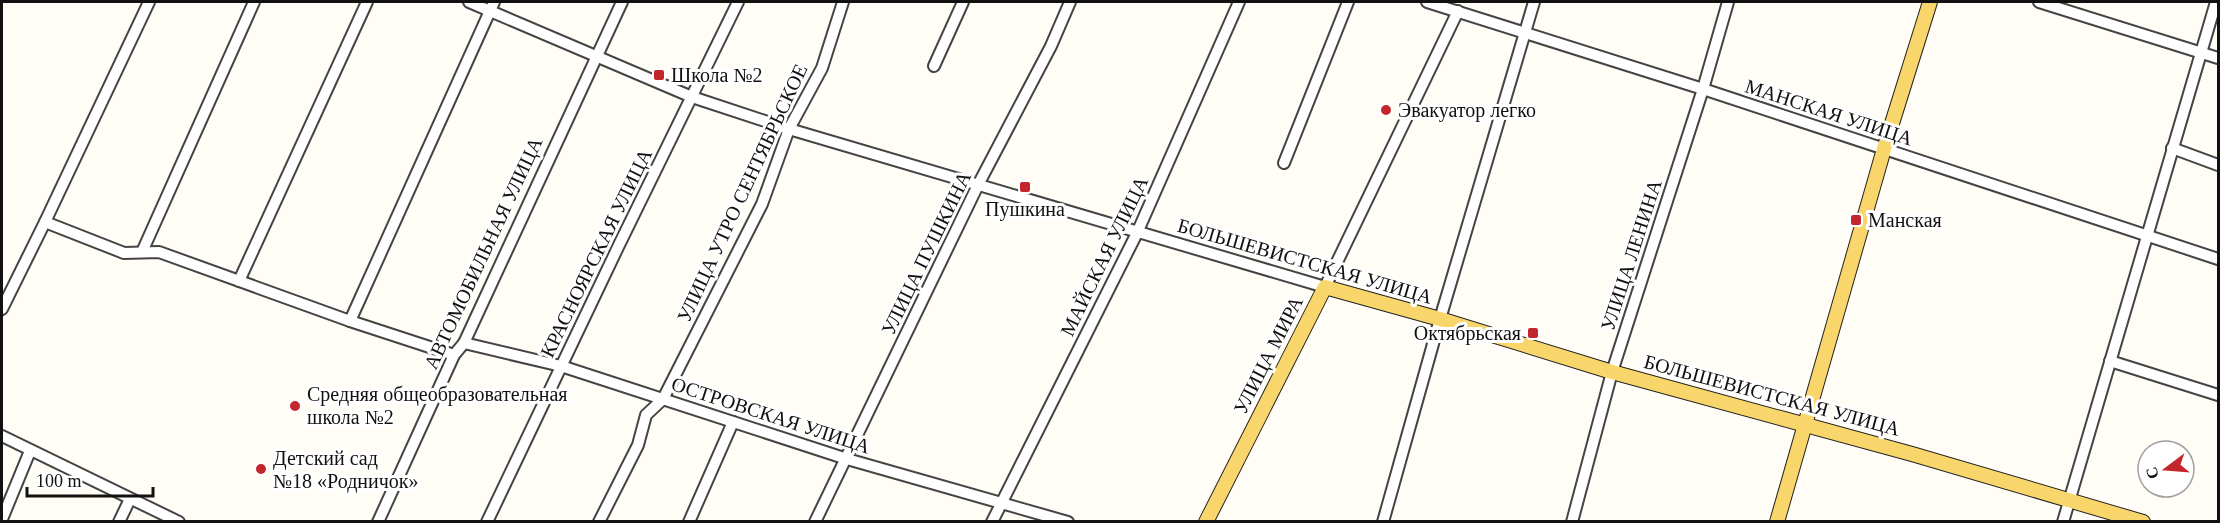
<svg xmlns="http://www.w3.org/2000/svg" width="2220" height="523" font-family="Georgia,serif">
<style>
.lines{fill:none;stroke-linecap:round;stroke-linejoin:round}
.minor-casing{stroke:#444;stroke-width:14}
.major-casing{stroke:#222;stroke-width:16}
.minor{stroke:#fff;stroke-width:10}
.major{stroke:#f9d66b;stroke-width:14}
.poi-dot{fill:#c4262e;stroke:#fff;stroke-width:2}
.labels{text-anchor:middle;stroke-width:6;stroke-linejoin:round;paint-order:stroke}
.poi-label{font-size:20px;fill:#111;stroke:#fff;text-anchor:start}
.street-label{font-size:20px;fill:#111;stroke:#fff}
</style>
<rect width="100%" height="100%" fill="#fffdf5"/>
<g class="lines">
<defs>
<g id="minor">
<path d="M469,2L692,97L789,129L1325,287L1458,11"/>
<path d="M1427,2L1703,89L2218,259"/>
<path d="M2039,2L2218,58"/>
<path d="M934,66L963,2"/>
<path d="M2172,148L2218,165"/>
<path d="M1284,163L1348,2"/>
<path d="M45,222L124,253L159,252L350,321L454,355"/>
<path d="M142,252L254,2"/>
<path d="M239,281L367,2"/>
<path d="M2,309L45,222L149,2"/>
<path d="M350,321L494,2"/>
<path d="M464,343L561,366L847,459L1068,522"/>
<path d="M2110,361L2218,395"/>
<path d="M2,436L179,522"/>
<path d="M2,519L30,451"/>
<path d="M119,522L130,499"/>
<path d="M378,522L454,355L464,343L622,2"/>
<path d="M487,522L619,245L738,2"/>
<path d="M599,522L638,445L646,415L663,399L762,204L789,129L822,68L843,2"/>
<path d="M689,522L733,422"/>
<path d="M815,522L978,185L1051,46L1070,2"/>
<path d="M992,522L1137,233L1239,2"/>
<path d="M1383,522L1440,319L1534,2"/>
<path d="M1572,522L1612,372L1703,89L1728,2"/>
<path d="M2063,522L2216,2"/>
</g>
<g id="major">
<path d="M1206,522L1325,287L1440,319L1612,372L1912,454L2143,522"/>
<path d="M1777,522L1884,149L1930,2"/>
</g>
</defs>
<use href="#minor" class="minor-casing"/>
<use href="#major" class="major-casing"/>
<use href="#minor" class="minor"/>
<use href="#major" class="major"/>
</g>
<g class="poi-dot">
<rect x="653" y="69" width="12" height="12" rx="3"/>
<circle cx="1386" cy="110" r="6"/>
<rect x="1019" y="181" width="12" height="12" rx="3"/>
<rect x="1850" y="214" width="12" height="12" rx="3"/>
<rect x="1527" y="327" width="12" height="12" rx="3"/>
<circle cx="295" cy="406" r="6"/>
<circle cx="261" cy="469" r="6"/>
</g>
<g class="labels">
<g class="poi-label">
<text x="671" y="82">Школа №2</text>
<text x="1398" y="117">Эвакуатор легко</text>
<text x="1025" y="216" text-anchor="middle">Пушкина</text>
<text x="1868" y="227">Манская</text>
<text x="1521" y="340" text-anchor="end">Октябрьская</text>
<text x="307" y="401">Средняя общеобразовательная<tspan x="307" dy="23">школа №2</tspan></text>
<text x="273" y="465">Детский сад<tspan x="273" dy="23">№18 «Родничок»</tspan></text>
</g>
<g class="street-label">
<text transform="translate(1829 112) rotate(18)" y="7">МАНСКАЯ УЛИЦА</text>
<text transform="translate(742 193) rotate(-65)" y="7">УЛИЦА УТРО СЕНТЯБРЬСКОЕ</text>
<text transform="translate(483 253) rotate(-65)" y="7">АВТОМОБИЛЬНАЯ УЛИЦА</text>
<text transform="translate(596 253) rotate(-64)" y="7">КРАСНОЯРСКАЯ УЛИЦА</text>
<text transform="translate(926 253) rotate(-64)" y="7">УЛИЦА ПУШКИНА</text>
<text transform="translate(1631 255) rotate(-72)" y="7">УЛИЦА ЛЕНИНА</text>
<text transform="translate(1104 256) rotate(-64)" y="7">МАЙСКАЯ УЛИЦА</text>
<text transform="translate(1305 261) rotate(16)" y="7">БОЛЬШЕВИСТСКАЯ УЛИЦА</text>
<text transform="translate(1268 355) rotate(-63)" y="7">УЛИЦА МИРА</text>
<text transform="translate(1772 395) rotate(15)" y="7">БОЛЬШЕВИСТСКАЯ УЛИЦА</text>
<text transform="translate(771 415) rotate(18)" y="7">ОСТРОВСКАЯ УЛИЦА</text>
</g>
</g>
<rect width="2220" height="523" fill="none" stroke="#111111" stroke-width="6"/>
<g transform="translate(2166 469) rotate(254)"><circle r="28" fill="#ffffff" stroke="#a0a0a0" stroke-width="1.5"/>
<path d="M0-4.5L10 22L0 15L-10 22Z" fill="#c4262e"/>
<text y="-9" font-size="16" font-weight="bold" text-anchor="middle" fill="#111111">С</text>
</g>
<path d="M27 487v9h126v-9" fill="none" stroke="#111111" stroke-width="3"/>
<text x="36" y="487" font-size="18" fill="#111111" stroke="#ffffff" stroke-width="4.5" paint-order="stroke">100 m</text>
</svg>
